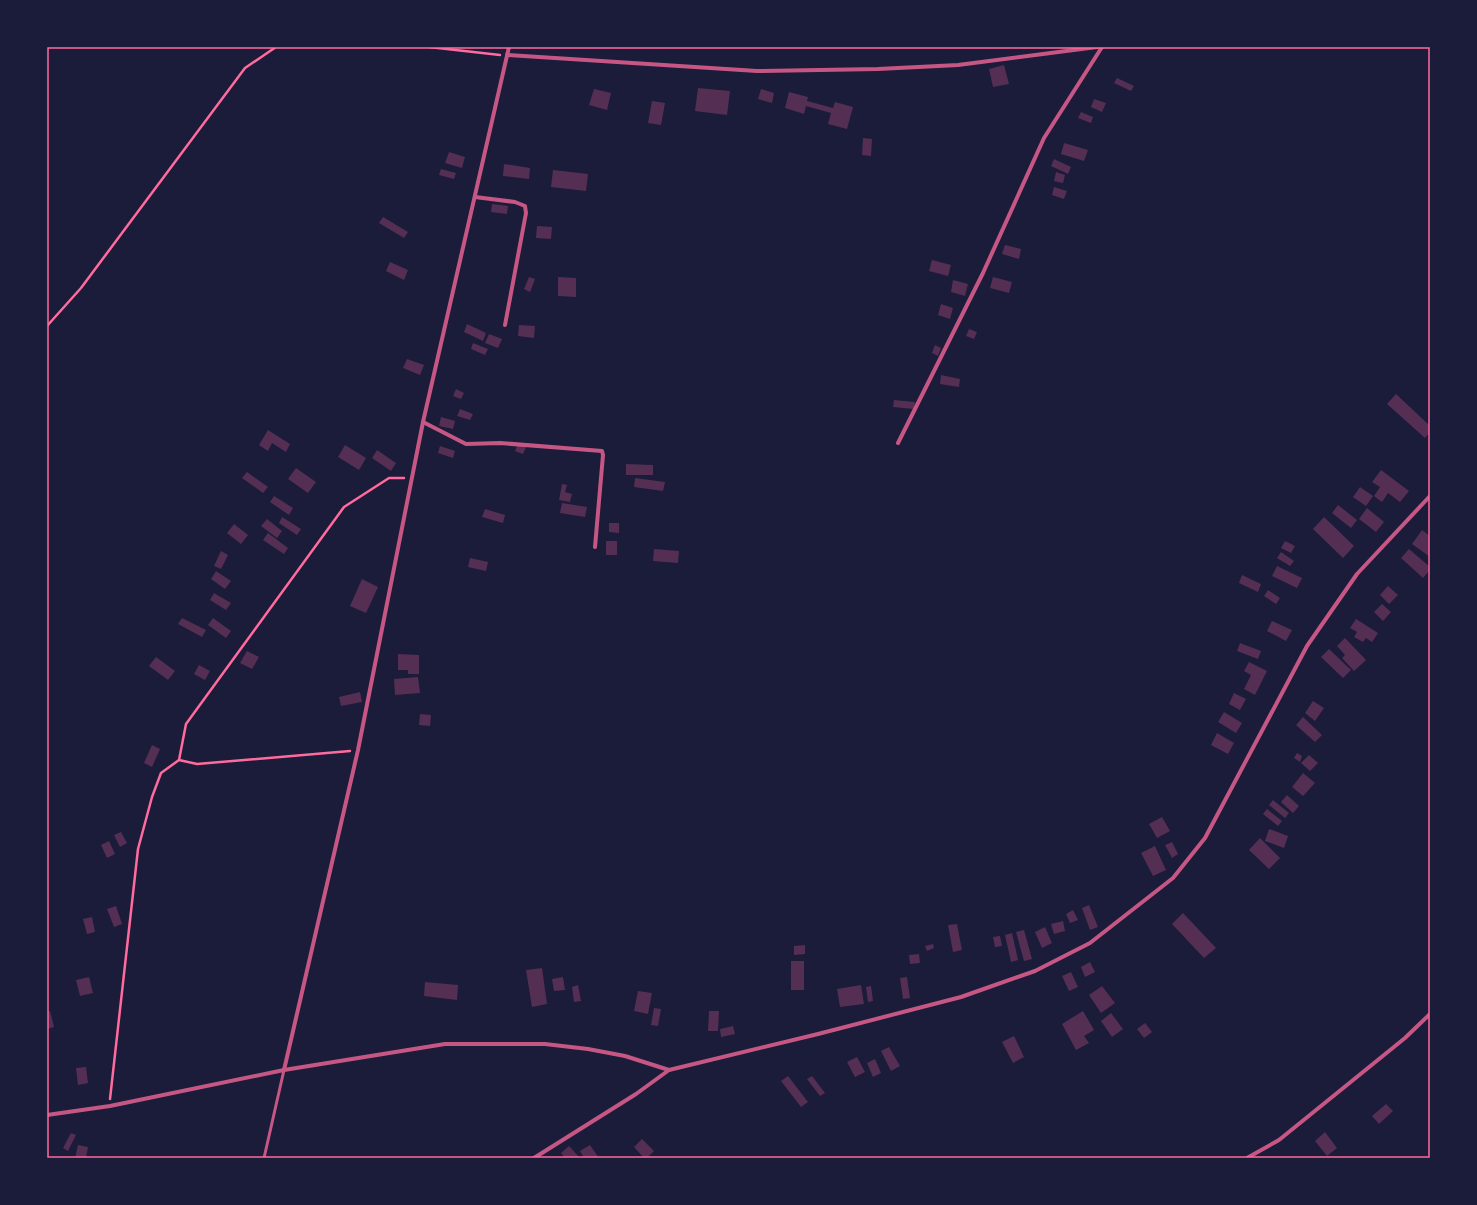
<svg xmlns="http://www.w3.org/2000/svg" width="1477" height="1205" font-family="Georgia,serif">
<style>
.building{fill:#542f53}
.lines{fill:none;stroke-linecap:round;stroke-linejoin:round}
.path{stroke:#ff6b9d;stroke-width:2.5}
.service{stroke:#c65784;stroke-width:3}
.minor{stroke:#c65784;stroke-width:4}
.neatline{fill:none;stroke:#ff6b9d;stroke-width:1.5}
</style>
<rect width="100%" height="100%" fill="#1b1b3a"/>
<g class="building">
<path d="M1004,65L1009,84L993,87L989,69Z"/>
<path d="M1117,78L1134,86L1131,91L1114,83Z"/>
<path d="M698,88L730,91L727,115L695,111Z"/>
<path d="M594,89L611,93L607,110L589,105Z"/>
<path d="M761,89L774,93L772,103L758,99Z"/>
<path d="M789,92L808,97L807,101L833,108L835,102L853,107L847,129L828,124L831,113L806,106L804,114L785,108Z"/>
<path d="M1094,99L1106,103L1102,112L1091,107Z"/>
<path d="M652,101L665,103L661,125L648,123Z"/>
<path d="M1081,112L1093,117L1091,123L1078,118Z"/>
<path d="M863,138L872,139L871,156L862,155Z"/>
<path d="M1064,143L1088,150L1084,161L1061,154Z"/>
<path d="M449,152L465,157L462,168L445,163Z"/>
<path d="M1054,159L1071,167L1068,174L1051,166Z"/>
<path d="M504,164L530,168L529,179L503,176Z"/>
<path d="M441,169L456,173L454,179L439,175Z"/>
<path d="M553,170L588,174L586,191L551,187Z"/>
<path d="M1056,172L1065,175L1063,183L1054,181Z"/>
<path d="M1054,187L1067,191L1064,199L1052,195Z"/>
<path d="M492,204L508,206L507,214L491,212Z"/>
<path d="M383,217L408,232L404,238L379,223Z"/>
<path d="M537,226L552,227L551,239L536,238Z"/>
<path d="M1005,245L1021,249L1019,259L1002,254Z"/>
<path d="M932,260L951,265L948,276L929,271Z"/>
<path d="M390,262L408,270L404,280L386,271Z"/>
<path d="M529,277L535,279L530,292L524,289Z"/>
<path d="M558,277L576,278V297L558,296Z"/>
<path d="M993,277L1012,282L1009,293L990,288Z"/>
<path d="M953,280L968,284L965,296L951,292Z"/>
<path d="M941,304L953,308L950,319L938,315Z"/>
<path d="M467,324L486,333L483,341L464,332Z"/>
<path d="M519,325L535,326L534,338L518,336Z"/>
<path d="M969,329L977,332L974,339L966,336Z"/>
<path d="M489,334L502,339L498,348L485,343Z"/>
<path d="M473,343L488,349L485,355L471,349Z"/>
<path d="M935,345L941,348L938,356L932,353Z"/>
<path d="M407,359L424,365L420,375L403,368Z"/>
<path d="M941,375L960,379L959,387L940,384Z"/>
<path d="M456,389L464,393L461,399L453,396Z"/>
<path d="M1396,394L1430,426V432L1425,438L1387,404Z"/>
<path d="M894,400L915,402L914,409L893,407Z"/>
<path d="M460,409L473,414L470,420L457,416Z"/>
<path d="M441,417L455,421L453,429L439,426Z"/>
<path d="M268,430L290,444L286,452L272,443L268,451L259,445Z"/>
<path d="M518,444L526,447L523,454L515,451Z"/>
<path d="M345,445L366,458L359,470L338,457Z"/>
<path d="M440,446L455,451L453,458L438,453Z"/>
<path d="M377,450L396,463L391,471L372,458Z"/>
<path d="M626,464L653,465V475H626Z"/>
<path d="M296,468L316,482L308,493L288,479Z"/>
<path d="M1381,470L1409,491L1400,502L1388,493L1382,502L1374,496L1380,487L1372,482Z"/>
<path d="M247,472L268,487L263,493L242,478Z"/>
<path d="M635,478L665,482L663,491L634,487Z"/>
<path d="M562,484L567,485L565,492L572,494L570,502L559,500Z"/>
<path d="M1360,487L1373,496L1366,506L1353,497Z"/>
<path d="M274,496L293,508L289,515L270,502Z"/>
<path d="M562,503L587,507L585,517L560,513Z"/>
<path d="M1338,505L1357,520L1351,528L1332,513Z"/>
<path d="M1367,508L1384,522L1376,532L1359,519Z"/>
<path d="M485,509L505,515L503,523L482,517Z"/>
<path d="M282,517L301,529L297,535L279,523Z"/>
<path d="M1324,517L1354,546L1343,558L1313,529Z"/>
<path d="M267,519L282,531L277,538L261,526Z"/>
<path d="M609,523H619V533L609,532Z"/>
<path d="M234,524L248,535L241,544L227,533Z"/>
<path d="M1422,530L1430,536V557L1412,544Z"/>
<path d="M268,533L288,548L284,554L263,540Z"/>
<rect x="606" y="541" width="11" height="14"/>
<path d="M1285,541L1295,546L1291,553L1281,548Z"/>
<path d="M654,549L679,551L678,563L653,561Z"/>
<path d="M1409,549L1430,567V570L1423,578L1401,558Z"/>
<path d="M221,551L228,555L221,569L214,566Z"/>
<path d="M1281,552L1294,561L1290,566L1277,558Z"/>
<path d="M470,558L488,562L486,571L468,567Z"/>
<path d="M1277,566L1302,578L1297,588L1272,576Z"/>
<path d="M216,571L231,581L225,589L211,579Z"/>
<path d="M1242,575L1261,584L1258,592L1239,583Z"/>
<path d="M362,579L378,587L366,613L350,606Z"/>
<path d="M1388,586L1398,595L1389,604L1380,595Z"/>
<path d="M1268,590L1280,598L1276,604L1264,596Z"/>
<path d="M214,593L231,603L226,610L210,600Z"/>
<path d="M1382,604L1391,612L1383,621L1374,612Z"/>
<path d="M182,618L206,630L202,637L178,624Z"/>
<path d="M213,618L231,631L226,638L208,625Z"/>
<path d="M1356,619L1378,633L1372,642L1366,638L1363,642L1354,637L1357,632L1350,628Z"/>
<path d="M1272,621L1292,630L1286,641L1267,631Z"/>
<path d="M1345,638L1366,660L1354,671L1342,658L1345,655L1337,646Z"/>
<path d="M1240,643L1261,651L1258,659L1237,651Z"/>
<path d="M1329,649L1351,670L1343,678L1321,657Z"/>
<path d="M247,651L259,657L252,669L240,663Z"/>
<path d="M398,654L419,655V674H408V670H398Z"/>
<path d="M156,657L175,671L168,680L149,666Z"/>
<path d="M1249,662L1267,671L1255,695L1244,689L1251,675L1244,671Z"/>
<path d="M199,665L210,671L205,680L194,674Z"/>
<path d="M418,677L420,693L395,695L394,679Z"/>
<path d="M360,692L362,702L341,706L339,697Z"/>
<path d="M1234,693L1246,699L1240,710L1229,704Z"/>
<path d="M1313,701L1324,708L1315,721L1305,713Z"/>
<path d="M1224,712L1242,723L1236,733L1218,722Z"/>
<path d="M420,714L431,715L430,726L419,725Z"/>
<path d="M1303,717L1322,735L1315,742L1296,725Z"/>
<path d="M1217,733L1234,743L1228,754L1211,745Z"/>
<path d="M152,745L160,749L152,767L144,763Z"/>
<path d="M1297,753L1302,756L1300,762L1294,758Z"/>
<path d="M1309,755L1318,763L1310,771L1301,763Z"/>
<path d="M1303,773L1315,783L1303,796L1292,787Z"/>
<path d="M1287,795L1299,806L1293,813L1281,802Z"/>
<path d="M1273,800L1289,813L1285,818L1269,805Z"/>
<path d="M1267,809L1282,821L1278,826L1263,814Z"/>
<path d="M1162,817L1170,831L1157,838L1149,824Z"/>
<path d="M1269,829L1288,836L1284,848L1265,841Z"/>
<path d="M121,832L127,843L120,847L114,835Z"/>
<path d="M1260,838L1280,858L1269,869L1249,850Z"/>
<path d="M109,841L115,854L107,858L101,845Z"/>
<path d="M1172,842L1178,854L1172,858L1165,845Z"/>
<path d="M1155,846L1166,870L1153,876L1141,853Z"/>
<path d="M1089,905L1098,927L1090,930L1082,908Z"/>
<path d="M116,906L122,924L114,927L107,909Z"/>
<path d="M1073,910L1078,920L1070,923L1066,914Z"/>
<path d="M1183,913L1216,948L1204,958L1172,924Z"/>
<path d="M92,917L95,932L87,934L83,919Z"/>
<path d="M1063,921L1065,931L1054,934L1051,924Z"/>
<path d="M957,924L962,950L953,952L948,925Z"/>
<path d="M1045,927L1052,943L1042,948L1035,932Z"/>
<path d="M1024,930L1032,959L1024,961L1016,932Z"/>
<path d="M1012,933L1018,960L1011,962L1005,935Z"/>
<path d="M1000,936L1002,946L995,947L993,937Z"/>
<path d="M933,944L934,948L927,951L925,946Z"/>
<path d="M805,945V954L794,955V946Z"/>
<path d="M919,954L920,963L910,964L909,955Z"/>
<rect x="791" y="961" width="13" height="29"/>
<path d="M1090,962L1095,972L1085,977L1081,967Z"/>
<path d="M542,968L547,1004L532,1007L526,970Z"/>
<path d="M1071,972L1078,987L1069,991L1062,976Z"/>
<path d="M89,977L93,993L80,996L76,980Z"/>
<path d="M563,977L565,990L554,991L552,979Z"/>
<path d="M907,977L910,998L903,999L900,978Z"/>
<path d="M425,982L458,985L457,1000L424,996Z"/>
<path d="M578,985L581,1001L574,1002L572,987Z"/>
<path d="M861,985L864,1004L840,1007L837,989Z"/>
<path d="M871,986L873,1001L868,1002L866,987Z"/>
<path d="M1102,986L1115,1003L1101,1013L1089,995Z"/>
<path d="M638,991L652,993L648,1014L634,1011Z"/>
<path d="M654,1008L661,1009L658,1026L651,1025Z"/>
<path d="M47,1011H50L54,1027L47,1029Z"/>
<path d="M709,1011H719L718,1031H708Z"/>
<path d="M1083,1011L1094,1030L1084,1036L1089,1043L1076,1050L1062,1024Z"/>
<path d="M1111,1013L1123,1029L1112,1037L1101,1021Z"/>
<path d="M1145,1023L1152,1032L1144,1038L1137,1029Z"/>
<path d="M733,1026L735,1034L721,1037L720,1029Z"/>
<path d="M1014,1036L1024,1057L1013,1063L1002,1042Z"/>
<path d="M889,1047L900,1066L891,1071L881,1051Z"/>
<path d="M857,1057L865,1072L855,1077L847,1062Z"/>
<path d="M875,1059L881,1073L873,1077L867,1063Z"/>
<path d="M86,1067L88,1083L78,1085L76,1068Z"/>
<path d="M788,1076L808,1102L801,1107L781,1081Z"/>
<path d="M812,1076L825,1093L820,1096L807,1079Z"/>
<path d="M1386,1104L1393,1111L1379,1124L1372,1116Z"/>
<path d="M1325,1132L1337,1148L1327,1156L1315,1141Z"/>
<path d="M71,1133L76,1135L68,1151L63,1148Z"/>
<path d="M642,1139L654,1151L647,1158H644L634,1147Z"/>
<path d="M78,1145L88,1147L86,1158H75Z"/>
<path d="M590,1145L599,1158H584L580,1151Z"/>
<path d="M569,1146L580,1158H565L561,1153Z"/>
</g>
<g class="lines">
<g class="path">
<path d="M429,47L500,55"/>
<path d="M47,326L81,288L245,68L276,47"/>
<path d="M179,760L197,764L350,751"/>
<path d="M110,1099L138,849L152,797L161,773L179,760L186,724L344,507L389,478H404"/>
</g>
<path class="service" d="M264,1158L284,1070"/>
<g class="minor">
<path d="M507,55L757,71L878,69L958,65L1097,47"/>
<path d="M475,197L515,202L525,206L526,213L505,325"/>
<path d="M423,422L466,444L500,443L602,451L603,455L595,547"/>
<path d="M898,443L983,273L1044,138L1102,47"/>
<path d="M284,1070L358,750L423,422L509,47"/>
<path d="M47,1115L110,1106L284,1070L445,1044H545L588,1049L625,1056L669,1070"/>
<path d="M534,1158L636,1094L669,1070L818,1034L961,997L1035,971L1090,943L1173,878L1205,838L1307,646L1357,574L1430,496"/>
<path d="M1247,1158L1279,1140L1405,1038L1430,1014"/>
</g>
</g>
<rect width="1477" height="1205" fill="none" stroke="#1b1b3a" stroke-width="96"/>
<rect x="48" y="48" width="1381" height="1109" class="neatline"/>
</svg>
